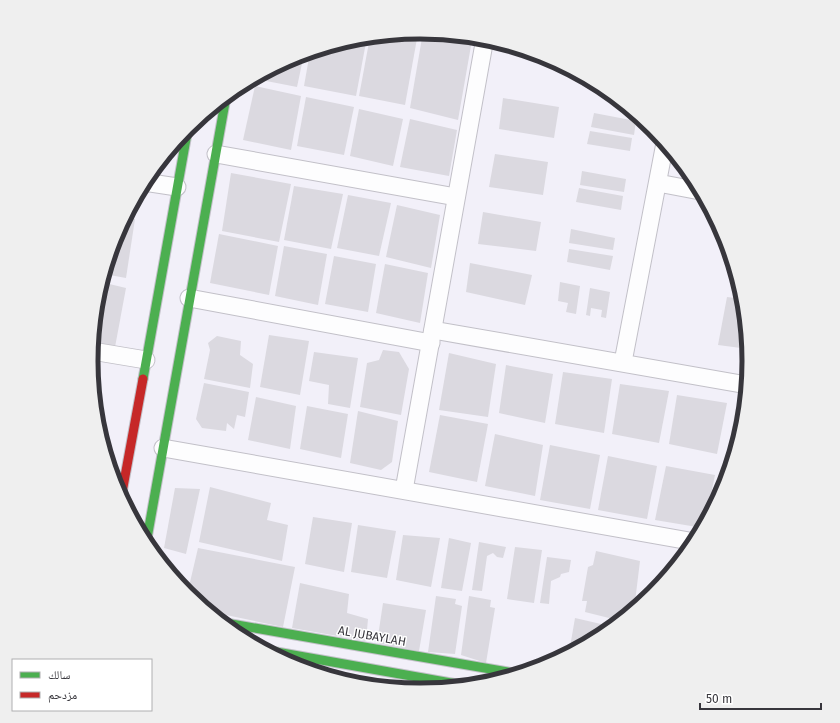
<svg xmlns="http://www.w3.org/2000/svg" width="840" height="723" font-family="'Fira Sans','Noto Naskh Arabic',sans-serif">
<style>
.building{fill:#dbd9e0}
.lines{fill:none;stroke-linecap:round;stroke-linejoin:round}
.street-casing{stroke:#c2c0c8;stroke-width:19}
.fast-casing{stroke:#c2c0c8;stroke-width:11}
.jam-casing{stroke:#c2c0c8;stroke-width:11}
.street{stroke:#fdfdfe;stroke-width:17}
.fast{stroke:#4caf50;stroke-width:9}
.jam{stroke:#c62828;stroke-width:9}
.labels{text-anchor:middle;stroke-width:3;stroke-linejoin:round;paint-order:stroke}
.street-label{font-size:12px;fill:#37363c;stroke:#fff}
.rim{fill:none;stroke:#37363c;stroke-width:5}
</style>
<rect width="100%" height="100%" fill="#f2f0f9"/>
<g class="building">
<path d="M416,32L418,33L405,105L359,96L370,37Z"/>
<path d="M423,32L457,36L472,40L458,120L410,108Z"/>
<path d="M367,37L356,96L304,86L310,52L356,38Z"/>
<path d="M304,54L297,87L256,79L257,77L294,57Z"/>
<path d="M255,86L301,96L291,150L243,140Z"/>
<path d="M306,97L354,107L344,155L297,146Z"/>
<path d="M503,98L559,107L554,138L499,129Z"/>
<path d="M359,109L403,119L393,166L350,156Z"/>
<path d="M594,113L636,121L634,135L591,127Z"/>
<path d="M410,119L457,130L449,176L400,167Z"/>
<path d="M590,131L632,138L630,151L587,144Z"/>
<path d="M495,154L548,162L543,195L489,187Z"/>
<path d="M582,171L626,179L624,192L580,185Z"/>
<path d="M231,173L291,184L279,242L222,231Z"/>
<path d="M294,186L343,194L331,249L284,240Z"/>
<path d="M579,188L623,196L621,210L576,202Z"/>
<path d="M348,195L391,203L379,256L337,248Z"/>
<path d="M397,205L440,215L431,268L386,257Z"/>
<path d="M483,212L541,222L536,251L478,244Z"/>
<path d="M126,217L135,219L126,278L104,274L116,235Z"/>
<path d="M571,229L615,238L613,250L569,243Z"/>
<path d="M219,234L278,246L269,295L210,283Z"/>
<path d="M284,246L327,254L318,305L275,296Z"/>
<path d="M569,249L613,256L610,270L567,262Z"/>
<path d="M334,256L376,264L368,312L325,304Z"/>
<path d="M733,262L735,272L738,281L730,279Z"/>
<path d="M470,263L532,275L525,305L466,292Z"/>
<path d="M385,264L428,273L420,323L376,313Z"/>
<path d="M101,282L126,288L115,347L92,343L97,297Z"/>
<path d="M560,282L580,286L576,314L566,312L568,303L558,301Z"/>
<path d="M590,288L610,292L606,318L601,317L602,310L591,308L590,316L586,315Z"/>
<path d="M727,297L743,299L746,322L741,348L718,345Z"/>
<path d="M269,335L309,341L300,395L260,387Z"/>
<path d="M217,336L241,341L240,355L253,364L250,388L204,379L210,350L208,343Z"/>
<path d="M383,350L399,352L409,369L401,415L360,407L367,363L379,360Z"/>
<path d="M314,352L358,358L350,408L328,404L329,385L309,381Z"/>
<path d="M449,353L496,364L488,417L439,410Z"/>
<path d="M506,365L553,374L545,423L499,413Z"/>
<path d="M563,372L612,379L604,433L555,424Z"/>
<path d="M204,383L249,392L245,417L237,415L234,429L227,423L226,431L202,428L196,419Z"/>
<path d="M620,384L669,391L659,443L612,434Z"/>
<path d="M677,395L727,403L717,454L669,444Z"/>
<path d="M256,397L296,406L290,449L248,440Z"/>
<path d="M737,402L745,404L743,426L734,456L727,455Z"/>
<path d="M307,406L348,414L341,458L300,449Z"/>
<path d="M358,411L398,421L392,462L381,470L350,463Z"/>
<path d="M440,415L488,424L477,482L429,472Z"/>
<path d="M495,434L543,445L535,496L485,486Z"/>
<path d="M550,445L600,455L590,509L540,500Z"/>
<path d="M608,456L657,466L647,519L598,510Z"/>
<path d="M666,466L715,475L705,523L703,528L655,520Z"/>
<path d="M723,477L727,478L721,494H720Z"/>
<path d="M210,487L271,503L267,520L288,525L282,561L199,542Z"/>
<path d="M175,488L200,489L186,554L164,548Z"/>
<path d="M313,517L352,523L344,572L305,564Z"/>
<path d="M358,525L396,531L387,578L351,572Z"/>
<path d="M403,535L440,538L431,587L396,580Z"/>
<path d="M449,538L471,543L462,591L441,588Z"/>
<path d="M479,542L506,547L503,558L497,557L493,553L487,556L482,591L472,590Z"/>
<path d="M515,547L542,550L534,603L507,599Z"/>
<path d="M198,548L295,567L283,627L207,611L187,595Z"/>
<path d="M596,551L640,561L634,610L621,621L585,612L587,601H582L588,567L593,565Z"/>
<path d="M547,557L571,560L569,572L561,574L560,577L551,581L549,604L540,603Z"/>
<path d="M300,583L349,594L347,613L368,619L366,641L292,628Z"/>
<path d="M436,596L456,599L455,604L462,606L455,654L428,652Z"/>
<path d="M469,596L491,600L490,607L495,608L486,663L461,655Z"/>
<path d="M383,603L426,610L419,651L377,643Z"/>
<path d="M575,618L614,627L603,636L569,653Z"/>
</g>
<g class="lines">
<defs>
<g id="street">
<path d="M216,154L456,197"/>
<path d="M144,182L177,187"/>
<path d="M658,183L700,191"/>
<path d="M189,298L431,343"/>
<path d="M433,330L747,385"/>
<path d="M92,351L146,360"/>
<path d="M623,362L665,143"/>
<path d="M163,448L695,542"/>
<path d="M404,490L485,38"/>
</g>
<g id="fast">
<path d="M143,379L188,128"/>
<path d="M146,544L226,97"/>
<path d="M220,622L519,674"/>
<path d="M265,650L468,686"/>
</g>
<path id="jam" d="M121,498L143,379"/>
</defs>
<use href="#street" class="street-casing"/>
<use href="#fast" class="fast-casing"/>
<use href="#jam" class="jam-casing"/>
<use href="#street" class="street"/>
<use href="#fast" class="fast"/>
<use href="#jam" class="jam"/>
</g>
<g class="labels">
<g class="street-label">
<text transform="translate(372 636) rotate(10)" y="4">AL JUBAYLAH</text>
</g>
</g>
<path d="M0 0H840V723H0ZM98 361a322 322 0 1 1 644 0a322 322 0 1 1-644 0Z" fill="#efefef" fill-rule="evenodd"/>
<path class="rim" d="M98 361a322 322 0 1 1 644 0a322 322 0 1 1-644 0Z"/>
<rect x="12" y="659" width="140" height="52" fill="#ffffff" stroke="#afafb1"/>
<rect x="20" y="672" width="20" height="6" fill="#4caf50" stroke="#afafb1"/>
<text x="48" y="679" font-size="12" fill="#37363c">سالك</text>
<rect x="20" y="692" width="20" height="6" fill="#c62828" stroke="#afafb1"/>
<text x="48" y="699" font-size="12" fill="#37363c">مزدحم</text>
<path d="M700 703v6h121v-6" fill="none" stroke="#37363c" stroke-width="2"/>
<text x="706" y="703" font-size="12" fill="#37363c" stroke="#ffffff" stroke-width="3" paint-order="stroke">50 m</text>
</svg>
